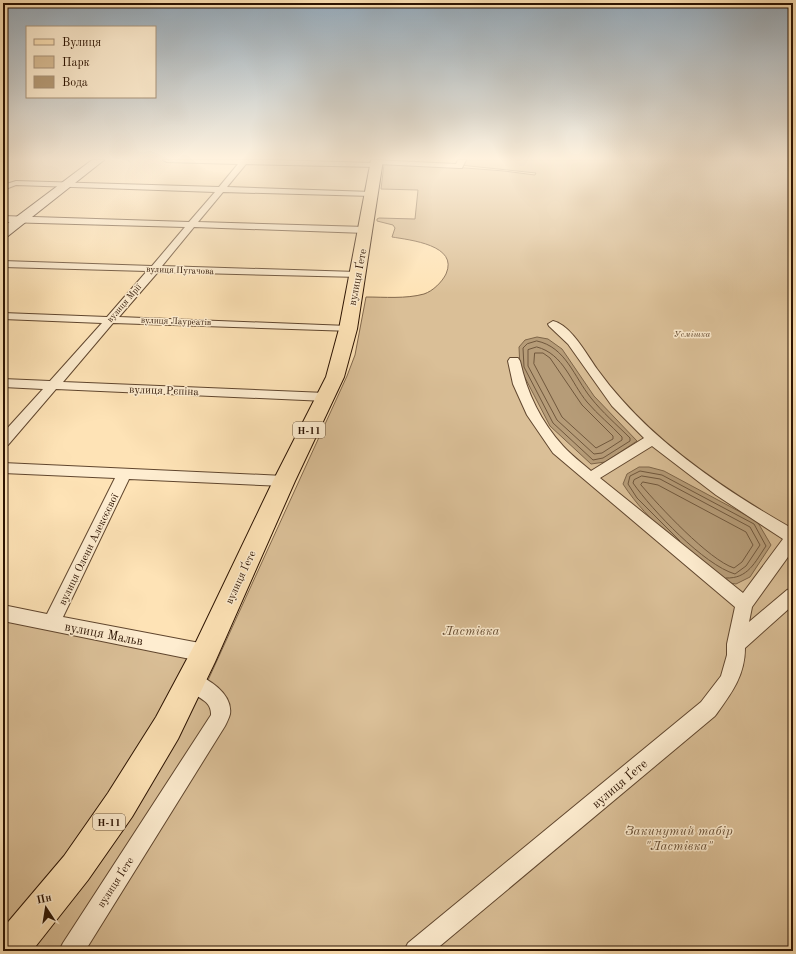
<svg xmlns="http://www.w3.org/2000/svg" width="796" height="954" font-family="'Old Standard TT',serif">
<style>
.green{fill:#dabf97;stroke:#82684c}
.water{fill:#b69c78;stroke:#7e6548}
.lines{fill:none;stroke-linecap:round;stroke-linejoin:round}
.shore{stroke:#70573c;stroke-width:1}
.street-casing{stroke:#60462e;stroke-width:2}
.secondary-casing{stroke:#2b1200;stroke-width:2}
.primary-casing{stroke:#2b1200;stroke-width:2}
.street{fill:#feedd0;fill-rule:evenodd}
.secondary{fill:#feedd0;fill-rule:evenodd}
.primary{fill:#fee3b6;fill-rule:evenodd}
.labels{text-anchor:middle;stroke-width:3;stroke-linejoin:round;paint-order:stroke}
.far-street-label{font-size:9px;fill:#2b1200;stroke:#feedd0}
.far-park-label{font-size:9px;font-style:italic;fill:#684f35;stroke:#feedd0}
.shield{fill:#feedd0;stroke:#6a543e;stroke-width:1}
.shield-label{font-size:10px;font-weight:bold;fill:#2b1200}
.street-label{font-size:11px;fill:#2b1200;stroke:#feedd0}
.near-park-label{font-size:13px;font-style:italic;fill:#684f35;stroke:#feedd0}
.near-street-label{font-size:13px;fill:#2b1200;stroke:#feedd0}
</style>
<rect width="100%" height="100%" fill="#fee3b6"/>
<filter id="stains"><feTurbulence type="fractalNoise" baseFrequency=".005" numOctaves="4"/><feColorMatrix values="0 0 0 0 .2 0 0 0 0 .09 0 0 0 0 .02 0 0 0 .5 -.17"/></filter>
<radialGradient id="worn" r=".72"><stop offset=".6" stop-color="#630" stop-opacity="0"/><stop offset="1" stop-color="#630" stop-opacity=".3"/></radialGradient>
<path class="green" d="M462,160H793V951H3V613L205,653L204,689L347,376L355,355L366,297C384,297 406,299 424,294C433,291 442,282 446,274C459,245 410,240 392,237L395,228L393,225L377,221V219L379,218L415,219L418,190L381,189L384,164H414L504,171L535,175L536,173L460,165Z"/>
<g class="water">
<path d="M537,337L548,339L562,349L594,396L637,441L605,462L591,464L550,426L520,368L519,347L525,340Z"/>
<path d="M639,467H649L664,471L757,521L771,545L750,577L736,584L724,582C689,552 648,523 623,484L627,474Z"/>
</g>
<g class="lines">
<g class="shore">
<path d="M537,341C566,347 574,377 591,398C602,412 617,425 630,438V441L603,458L593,460L553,423L524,367L523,348L527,344Z"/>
<path d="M537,347C564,354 571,383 587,402C598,415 611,425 622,437V440L602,453L594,454L557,420L528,366V350Z"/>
<path d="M535,353H543L550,358L582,405L613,436V439L596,448L562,417L534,364Z"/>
<path d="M642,476L660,479L750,527L760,545L746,566L735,574C704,565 652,510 633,483L634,480Z"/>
<path d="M643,482L658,485L746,532L753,545L742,562L734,568C709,560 659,506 641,485Z"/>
<path d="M680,541L637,498L628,484L630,476L640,471L662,475L754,524L766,546C755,562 748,579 726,578"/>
</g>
<defs>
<g id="street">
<path d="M163,160H272L374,163L375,160L456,164L458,160H466L462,168H459L379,164V167H376L246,164L227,187L372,192L376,194L372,196L223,192L198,222L366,227L370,230L366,233L194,227L162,266L357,272L360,273L362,275L360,277L158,272L119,317L348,326L352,327L353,329L352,331L113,323L63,382L326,393L330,394L332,397L330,400L326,401L56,389L8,445L3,447V433L43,389L3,387V379L50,381L102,323L3,319V313L107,317L147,271L3,267V261L152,266L185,227L3,222V216L189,222L215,192L16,185L3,190V185L16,181L219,187L238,164L167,162Z"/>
<path d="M553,321C571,325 587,355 597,369C605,380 613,390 622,400C668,452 733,495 793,529V550L752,607L749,622L787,590L793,588V605L745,648C745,676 731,694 715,716L434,951H404L408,943L701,702L721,676L727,655V644L735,607L553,453L527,415L513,384L508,361L510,358H518L520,361C527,393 541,422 563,446C571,455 582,463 591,471L644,438L612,406L568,344L549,326L548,324ZM652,446L716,495L783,539L743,593L600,478Z"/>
<path d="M3,463L284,476L289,477L291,481L289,485L284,486L129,479L63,617L205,644L211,647L214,653L211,659L205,662L3,621V605L47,614L115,478L3,473Z"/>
<path d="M191,672C207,678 233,693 230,714C229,718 227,722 225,726L85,951H59L63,943L211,715C212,698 192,697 184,687C183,685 183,683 182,681L185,675Z"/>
</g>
<path id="secondary" d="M92,160H104L8,236L3,237V227Z"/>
<path id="primary" d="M371,160H383L357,329L344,377L295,481L215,662L178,739L132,817L88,880L32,951H3V928L64,856L108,793L156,717L195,644L273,481L326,377L339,329Z"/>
</defs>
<use href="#street" class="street-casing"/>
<use href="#secondary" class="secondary-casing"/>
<use href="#primary" class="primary-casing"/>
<use href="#street" class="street"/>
<use href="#secondary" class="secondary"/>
<use href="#primary" class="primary"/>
</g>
<linearGradient id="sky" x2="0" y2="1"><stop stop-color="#94aabb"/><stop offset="0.54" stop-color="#fff2de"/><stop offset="1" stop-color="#fff2de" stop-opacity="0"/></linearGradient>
<rect width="796" height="294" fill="url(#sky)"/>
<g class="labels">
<g class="far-street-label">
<text transform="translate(180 270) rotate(2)" y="3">вулиця Пугачова</text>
<text transform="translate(124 303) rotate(-49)" y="3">вулиця Мрії</text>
<text transform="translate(176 321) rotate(2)" y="3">вулиця Лауреатів</text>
</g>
<g class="far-park-label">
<text x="692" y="337">Усмішка</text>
</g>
<g class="shield">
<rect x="293" y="422" width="32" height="16" rx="3"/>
<rect x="93" y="814" width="32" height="16" rx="3"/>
</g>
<g class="shield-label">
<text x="309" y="434">Н-11</text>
<text x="109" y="826">Н-11</text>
</g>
<g class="street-label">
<text transform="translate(357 277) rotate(-79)" y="4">вулиця Ґете</text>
<text transform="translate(164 390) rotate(2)" y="4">вулиця Рєпіна</text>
<text transform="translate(88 549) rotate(-64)" y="4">вулиця Олени Алексєєвої</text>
<text transform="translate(240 577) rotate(-65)" y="4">вулиця Ґете</text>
<text transform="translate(115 882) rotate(-57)" y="4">вулиця Ґете</text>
</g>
<g class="near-park-label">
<text x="471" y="635">Ластівка</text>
<text x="679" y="835">Закинутий табір<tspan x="679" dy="15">"Ластівка"</tspan></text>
</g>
<g class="near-street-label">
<text transform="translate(104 633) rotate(11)" y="5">вулиця Мальв</text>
<text transform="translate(619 783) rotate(-40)" y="5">вулиця Ґете</text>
</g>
</g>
<rect width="796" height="954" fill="none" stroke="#fee3b6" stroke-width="16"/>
<rect x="4" y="4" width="788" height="946" fill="none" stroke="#2b1200" stroke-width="2"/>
<rect x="8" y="8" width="780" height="938" fill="none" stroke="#2b1200"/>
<rect x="26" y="26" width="130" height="72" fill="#feedd0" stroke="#aa957d"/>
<rect x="34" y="39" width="20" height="6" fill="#fee3b6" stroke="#aa957d"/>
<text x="62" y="46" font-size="12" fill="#2b1200">Вулиця</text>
<rect x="34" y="56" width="20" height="12" fill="#dabf97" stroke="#aa957d"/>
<text x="62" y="66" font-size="12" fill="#2b1200">Парк</text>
<rect x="34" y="76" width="20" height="12" fill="#b69c78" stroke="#aa957d"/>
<text x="62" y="86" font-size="12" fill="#2b1200">Вода</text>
<g transform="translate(46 908) rotate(348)" stroke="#feedd0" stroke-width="3" paint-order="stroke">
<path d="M0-3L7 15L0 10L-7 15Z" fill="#2b1200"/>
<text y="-6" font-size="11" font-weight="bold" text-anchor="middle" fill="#2b1200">Пн</text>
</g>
<rect width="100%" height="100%" filter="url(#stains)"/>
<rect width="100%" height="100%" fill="url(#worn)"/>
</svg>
